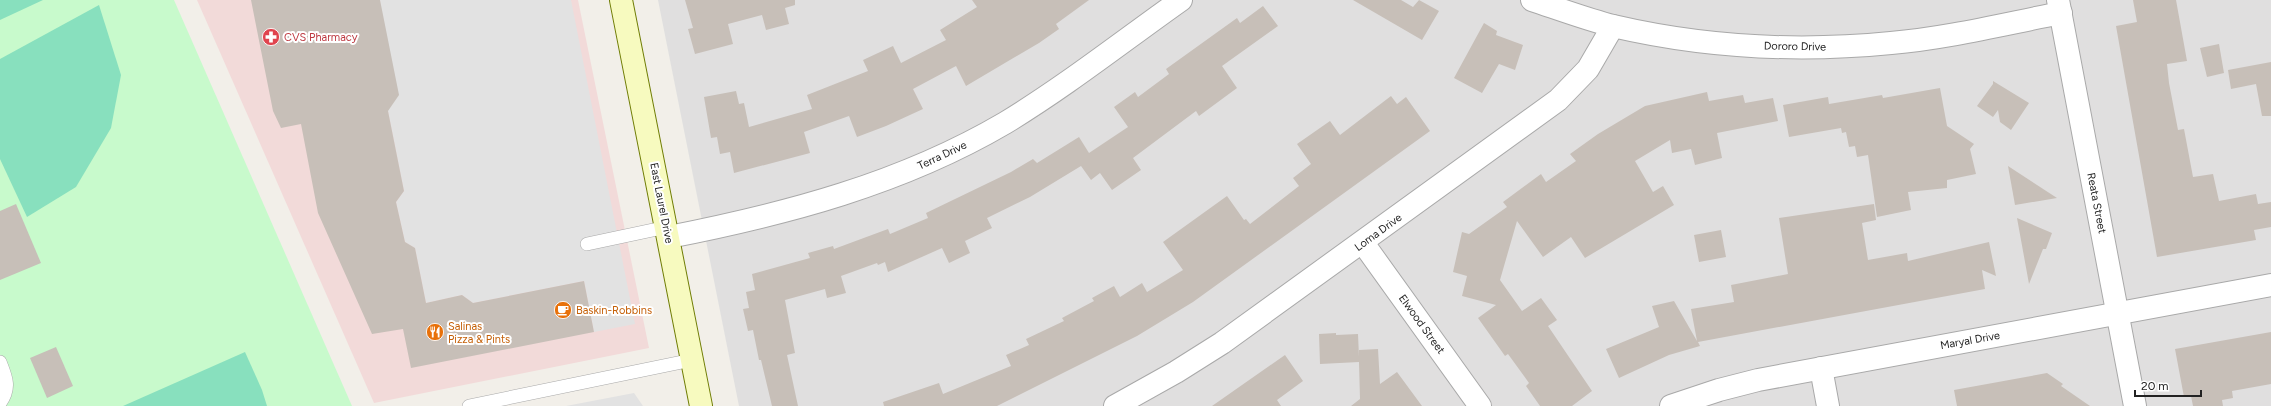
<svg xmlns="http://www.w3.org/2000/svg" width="2271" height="406" font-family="Figtree,sans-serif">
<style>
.residential{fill:#e0dfdf}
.commercial{fill:#f2dad9}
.park{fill:#c8facc}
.pitch{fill:#88e0be}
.parking{fill:#e2e2e2}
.building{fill:#c7bfb8}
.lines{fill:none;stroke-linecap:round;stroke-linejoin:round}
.service-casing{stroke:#a9a9a9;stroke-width:14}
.minor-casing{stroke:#a9a9a9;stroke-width:24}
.secondary-casing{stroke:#707d05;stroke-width:24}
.service{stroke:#fff;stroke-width:13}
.minor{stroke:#fff;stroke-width:22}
.secondary{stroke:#f7fabf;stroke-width:22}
.labels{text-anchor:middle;stroke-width:4;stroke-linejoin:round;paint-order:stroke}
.health-label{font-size:11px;fill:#be3a42;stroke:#fff;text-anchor:start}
.street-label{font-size:11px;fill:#222;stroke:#fff}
.food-label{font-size:11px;fill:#c56008;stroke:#fff;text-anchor:start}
</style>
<rect width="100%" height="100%" fill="#f2efe9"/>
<path class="residential" d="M658,0H2271V406H739Z"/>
<path class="commercial" d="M197,0H578L649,348L374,403Z"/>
<path class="park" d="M0,0H174L352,406H0Z"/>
<g class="pitch">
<path d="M0,0H43L0,20Z"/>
<path d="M99,5L121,75L111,128L76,187L27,217L0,159V59Z"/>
<path d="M245,352L262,390L267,406H123Z"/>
</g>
<g class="parking">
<path d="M380,0H571L635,324L594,332L584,281L473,303L462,295L426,303L415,248L405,242L396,202L404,191L388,111Z"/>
<path d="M634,393L643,406H566Z"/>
</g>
<g class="building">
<path d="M251,0H380L399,95L388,111L404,191L396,202L405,242L415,248L426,303L462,295L473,303L584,281L594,332L411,368L403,329L372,334L318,213L301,124L281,128L273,111Z"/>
<path d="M685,0H795V5L785,8L789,24L766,30L762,15L728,24L733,44L695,54L688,29L693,28Z"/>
<path d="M972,0H1089L1056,24L1059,29L1039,43L966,86L956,66L913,89L923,109L886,126L857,137L849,116L804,132L810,153L734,173L730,152L720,154L717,137L711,138L704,97L736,91L739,104L744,103L749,127L812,109L807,95L868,71L863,60L893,46L901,63L946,40L940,30L977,7Z"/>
<path d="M1353,0H1401L1413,7L1419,0L1439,11L1422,40Z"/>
<path d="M2133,0H2176L2187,61L2167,64L2169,83L2178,130L2184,129L2193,177L2213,174L2219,201L2256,194L2258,204L2271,202V227L2254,230L2256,240L2157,257L2116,26L2137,22Z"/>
<path d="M1263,6L1278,26L1222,66L1237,88L1199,116L1196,111L1133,158L1141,170L1112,190L1100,173L1091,180L1081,166L1030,197L987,218L992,228L965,241L970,253L949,263L942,248L888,272L885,262L878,265L877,263L841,276L846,293L827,298L825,289L785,300L795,353L787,355L798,406H772L761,360H759L753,330L748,331L743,309L749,308L746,292L755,290L752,274L810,258L808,253L833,246L834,249L888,229L890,234L928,218L926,213L1011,172L1033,159L1037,163L1079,137L1089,153L1128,127L1114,107L1135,92L1138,97L1169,74L1166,69L1237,18L1240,23Z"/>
<path d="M1484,23L1497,31L1496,35L1523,45L1515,70L1499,64L1482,93L1454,78Z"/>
<path d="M2219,44L2224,73L2207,77L2200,48Z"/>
<path d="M2271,62V116H2262L2256,84L2231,89L2228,70Z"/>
<path d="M1993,81L2029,103L2011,130L2000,122L1998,110L1993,117L1977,106L1993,84Z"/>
<path d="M1940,88L1947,126L1974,144L1970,149L1976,174L1947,180V188L1908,192L1911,210L1877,217L1868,155L1857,157L1855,146L1849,147L1846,132L1842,133L1841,128L1789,137L1783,105L1828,97L1829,104L1882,95L1883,98Z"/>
<path d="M1707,92L1709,101L1743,95L1745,103L1773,98L1778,121L1717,133L1722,158L1695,165L1691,149L1672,153L1670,140L1635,161L1653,192L1663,186L1674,205L1585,258L1571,237L1543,257L1517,221L1500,280L1522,311L1541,298L1557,320L1548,326L1592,391L1572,406H1540L1526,386L1529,383L1508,354L1505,356L1478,318L1496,305L1462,296L1467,276L1453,272L1462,232L1469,234L1507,207L1503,202L1541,174L1546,182L1576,161L1570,154L1598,134L1645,106Z"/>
<path d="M1391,96L1397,104L1406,97L1430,131L1193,302L1137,336L997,406H884L883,402L939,383L943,394L1011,366L1006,355L1029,345L1026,339L1064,321L1062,318L1094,301L1092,298L1114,286L1120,297L1142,283L1147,292L1183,270L1163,242L1227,196L1244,220L1246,219L1250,224L1299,186L1293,178L1311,164L1297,144L1330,121L1340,135Z"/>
<path d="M2008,166L2057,198L2015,205Z"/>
<path d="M16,204L41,263L0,280V211Z"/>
<path d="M1874,204L1876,220L1862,223L1868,260L1907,253L1908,261L1989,242L1996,276L1982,270L1985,289L1698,342L1700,346L1669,355L1619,378L1606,349L1659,327L1652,306L1674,301L1697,341L1691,309L1734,302L1731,285L1788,274L1779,218Z"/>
<path d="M2017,218L2052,233L2046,249H2043L2029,284Z"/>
<path d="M1721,230L1726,257L1699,262L1694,235Z"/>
<path d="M2271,332V384L2232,391L2233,398L2222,400L2223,406H2193L2191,396L2184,397L2175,349Z"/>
<path d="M1336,333V335L1358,334L1359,357V350L1378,349L1380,384L1397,372L1422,406H1351L1360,399L1359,362L1320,364L1319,334Z"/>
<path d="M56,347L73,386L47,398L30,358Z"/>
<path d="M1285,355L1303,381L1277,400L1281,406H1212Z"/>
<path d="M2047,373L2063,384L2061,386L2090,406H1957L1954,390Z"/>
</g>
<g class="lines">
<defs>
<g id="service">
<path d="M587,244L667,227"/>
<path d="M0,362C6,377 11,388 0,403"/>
<path d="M469,406L692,360"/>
</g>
<g id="minor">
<path d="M1532,0C1559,9 1586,19 1613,26C1703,47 1799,52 1891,43C1948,38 2004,24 2061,13"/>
<path d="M2058,0L2135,406"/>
<path d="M669,237C786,214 901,184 1005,123C1066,86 1123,41 1181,0"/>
<path d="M1363,243L1480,406"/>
<path d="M1821,368L1828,406"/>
<path d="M1115,406L1176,372L1222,343L1558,100L1588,69L1613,26"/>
<path d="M1671,406L1719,390L1758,380L2271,285"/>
</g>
<path id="secondary" d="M621,0L701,406"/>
</defs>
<use href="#service" class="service-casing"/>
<use href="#minor" class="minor-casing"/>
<use href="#secondary" class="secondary-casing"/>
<use href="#service" class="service"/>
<use href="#minor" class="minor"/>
<use href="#secondary" class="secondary"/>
</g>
<defs>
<symbol id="pharmacy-disc" viewBox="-11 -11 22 22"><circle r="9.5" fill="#e0444e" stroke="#fff"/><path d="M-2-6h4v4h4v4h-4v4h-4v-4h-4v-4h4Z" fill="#fff"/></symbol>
<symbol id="cafe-disc" viewBox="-11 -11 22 22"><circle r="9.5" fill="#e8710a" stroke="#fff"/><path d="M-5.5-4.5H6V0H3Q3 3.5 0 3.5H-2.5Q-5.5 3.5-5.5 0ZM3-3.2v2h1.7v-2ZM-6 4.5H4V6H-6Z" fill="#fff"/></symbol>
<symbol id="restaurant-disc" viewBox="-11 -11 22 22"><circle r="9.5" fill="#e8710a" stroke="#fff"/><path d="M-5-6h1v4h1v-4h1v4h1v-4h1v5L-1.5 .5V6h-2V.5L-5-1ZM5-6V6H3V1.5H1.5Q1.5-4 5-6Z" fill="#fff"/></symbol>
</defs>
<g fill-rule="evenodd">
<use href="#pharmacy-disc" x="261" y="27" width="20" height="20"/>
<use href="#cafe-disc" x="553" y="300" width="20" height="20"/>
<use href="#restaurant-disc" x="425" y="322" width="20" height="20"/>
</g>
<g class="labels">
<g class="health-label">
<text x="284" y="41">CVS Pharmacy</text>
</g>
<g class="street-label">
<text transform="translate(1795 46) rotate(1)" y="4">Dororo Drive</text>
<text transform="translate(942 155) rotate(-25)" y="4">Terra Drive</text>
<text transform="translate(662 203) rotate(79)" y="4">East Laurel Drive</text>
<text transform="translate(2097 203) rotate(79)" y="4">Reata Street</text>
<text transform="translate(1378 232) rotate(-36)" y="4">Loma Drive</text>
<text transform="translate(1422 324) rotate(54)" y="4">Elwood Street</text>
<text transform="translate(1970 340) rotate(-10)" y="4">Maryal Drive</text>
</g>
<g class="food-label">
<text x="576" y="314">Baskin-Robbins</text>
<text x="448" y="330">Salinas<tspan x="448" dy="13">Pizza &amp; Pints</tspan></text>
</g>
</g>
<path d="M2135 390v6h66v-6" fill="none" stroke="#222222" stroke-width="2"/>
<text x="2141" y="390" font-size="12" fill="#222222" stroke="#ffffff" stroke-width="3" paint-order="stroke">20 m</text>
</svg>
